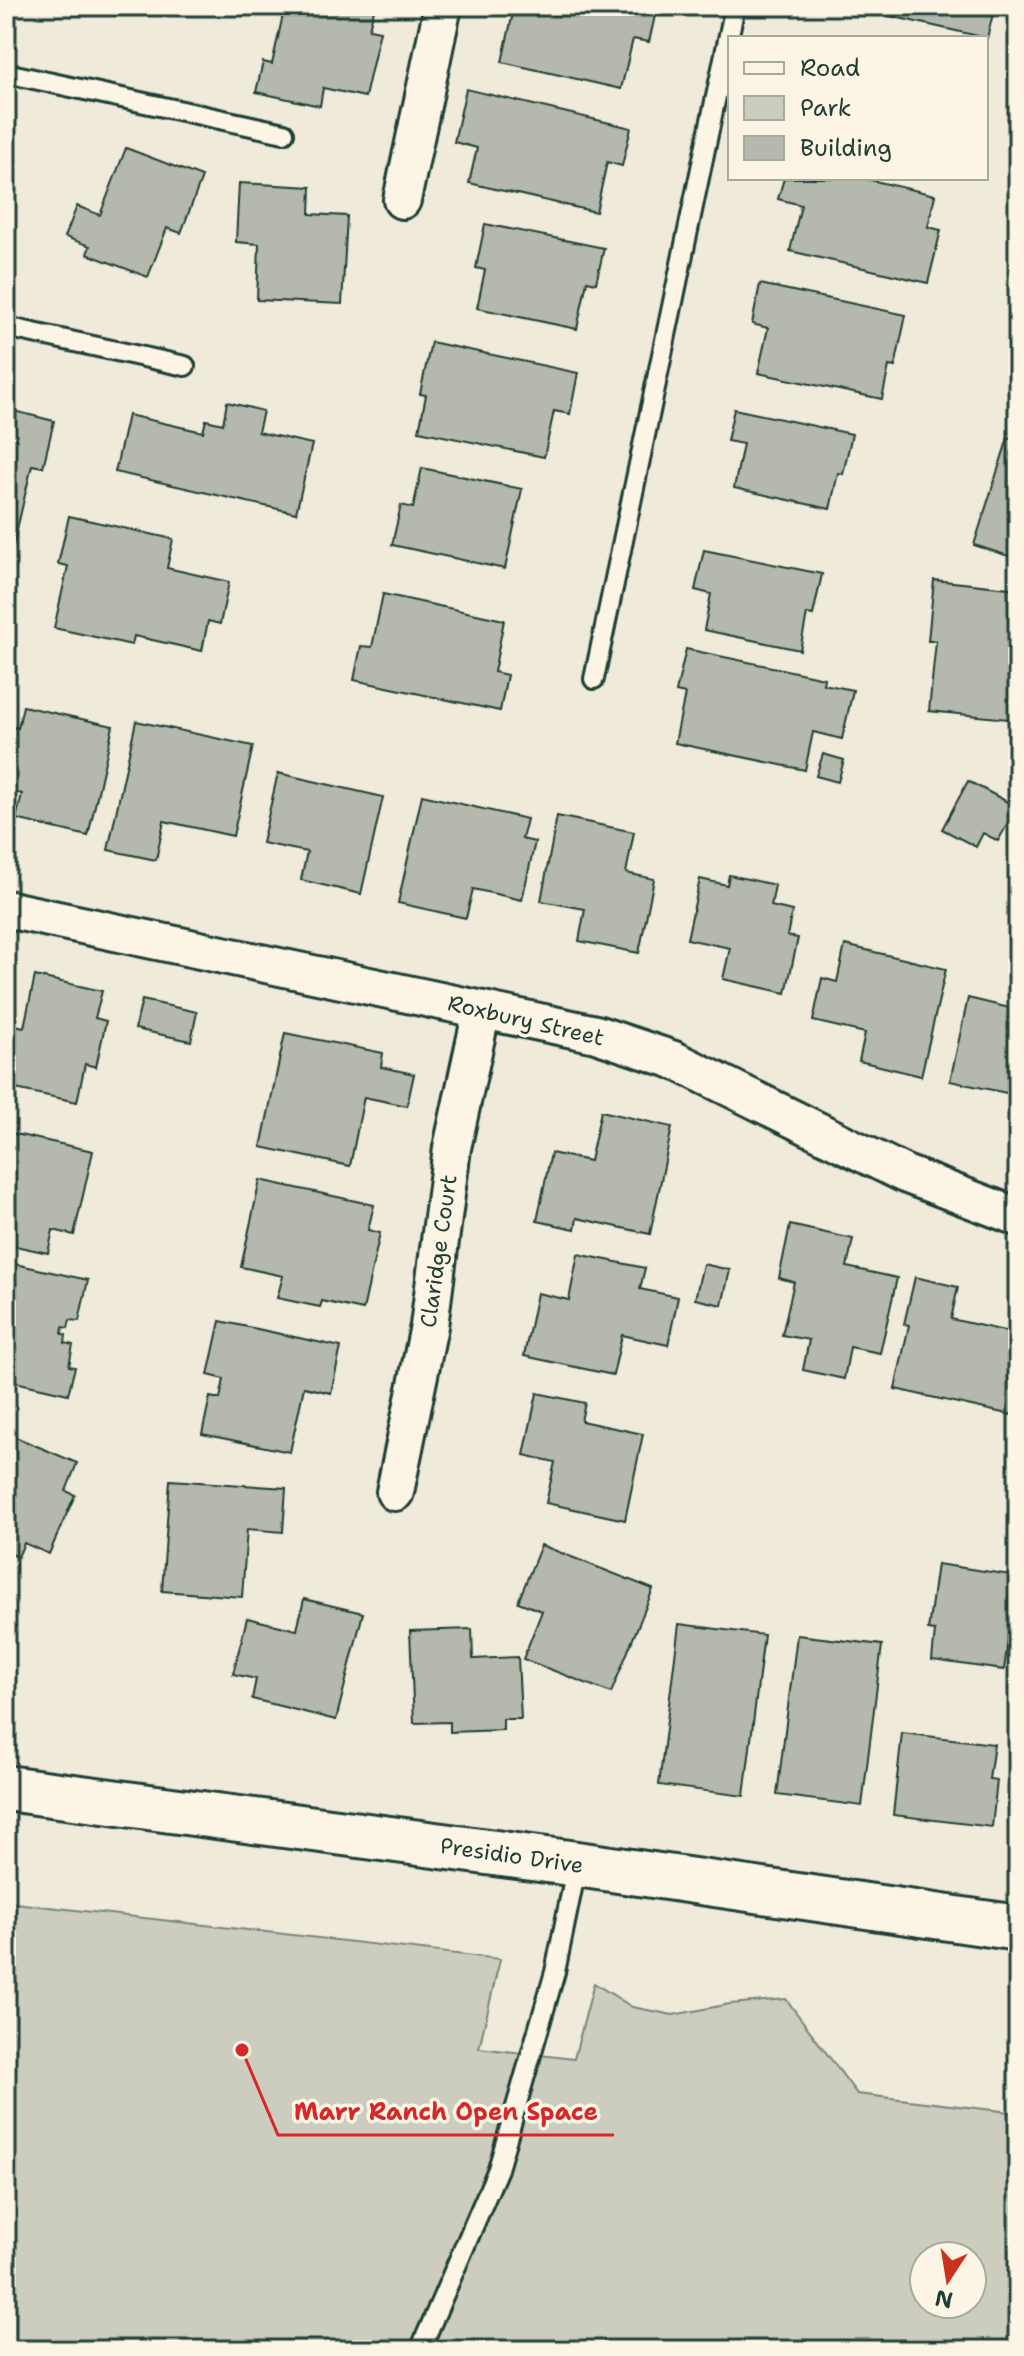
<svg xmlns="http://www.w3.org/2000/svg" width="1024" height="2356" font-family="'Shantell Sans',sans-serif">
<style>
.green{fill:#cccdbf;stroke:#76857a;stroke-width:2;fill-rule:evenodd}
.building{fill:#b5b9ad;stroke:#1f3d34;stroke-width:2}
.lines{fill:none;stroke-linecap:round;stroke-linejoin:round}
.lane-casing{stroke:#1f3d34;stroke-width:24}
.street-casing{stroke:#1f3d34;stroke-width:42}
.secondary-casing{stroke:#1f3d34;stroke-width:50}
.lane{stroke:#fcf5e5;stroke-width:18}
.street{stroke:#fcf5e5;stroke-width:36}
.secondary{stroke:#fcf5e5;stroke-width:44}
.labels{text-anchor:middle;stroke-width:7;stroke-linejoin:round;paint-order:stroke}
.street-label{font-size:22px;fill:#1f3d34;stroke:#fcf5e5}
.leader{fill:none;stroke:#d62828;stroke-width:3}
.callout-dot{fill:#d62828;stroke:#fcf5e5;stroke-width:3}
.callout-label{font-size:24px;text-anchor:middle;font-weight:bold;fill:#d62828;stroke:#fcf5e5;stroke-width:7;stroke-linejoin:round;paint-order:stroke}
</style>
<rect width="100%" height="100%" fill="#efeada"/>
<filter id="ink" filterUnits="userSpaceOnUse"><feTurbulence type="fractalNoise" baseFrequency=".0125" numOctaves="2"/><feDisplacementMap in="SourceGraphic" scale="16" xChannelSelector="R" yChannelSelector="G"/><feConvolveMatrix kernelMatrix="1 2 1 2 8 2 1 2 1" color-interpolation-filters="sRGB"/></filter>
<g filter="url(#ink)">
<path class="green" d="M6,1902L500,1959L479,2048L574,2059L594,1983L632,2007L673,2015L730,2004L786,1999L857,2094L1018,2113V2350H6ZM924,2256H972V2304H924Z"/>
<g class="building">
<path d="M285,6H375L369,29L380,31L365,97L323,88L320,106L256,92L263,62L272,64Z"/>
<path d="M500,6H651L657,7L649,42L633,39L621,89L502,62L513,13L499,11Z"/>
<path d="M846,6H995L987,38Z"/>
<path d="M466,89L631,128L622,166L607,162L596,212L469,183L477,148L454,142Z"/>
<path d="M126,148L202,177L181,233L167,228L148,277L87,254L90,246L65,237L77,206L100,215Z"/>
<path d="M784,178H862L935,195L928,227L941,230L928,283L790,251L801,205L778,199Z"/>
<path d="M239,183L311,187L310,214L347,216L342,304L257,300L259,244L236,242Z"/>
<path d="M485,224L604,248L596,283L587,281L577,329L477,308L485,270L476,268Z"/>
<path d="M760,284L906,315L895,367L889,366L882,399L758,373L768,328L752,324Z"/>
<path d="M431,342L578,373L570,414L554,411L544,457L419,431L426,395L420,394Z"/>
<path d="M227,402L263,411L258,432L312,444L296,513L115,472L128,415L203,432L206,420L223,424Z"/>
<path d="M6,409L54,421L43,467L32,465L11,555L6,554Z"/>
<path d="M734,409L852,434L843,474L838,473L830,509L734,488L743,444L727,441Z"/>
<path d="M1008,438L1018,441V559L974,545Z"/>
<path d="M422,468L522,489L505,569L392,545L401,505L413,508Z"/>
<path d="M69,516L173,539L167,568L229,582L220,624L208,621L202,651L134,636L132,645L54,628L68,566L58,564Z"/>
<path d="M704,550L822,574L813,615L807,614L800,650L704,630L711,594L695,590Z"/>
<path d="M934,580L1018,589V720L929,711L936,641H928Z"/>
<path d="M383,594L504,620L494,672L507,675L500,711L354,680L361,646L372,647Z"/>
<path d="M686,649L824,678L823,684L853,690L842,739L813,732L805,770L675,743L685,694L676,692Z"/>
<path d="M23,706L113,726L88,836L16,819L22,794L6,790V725L18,728Z"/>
<path d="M136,721L253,746L233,836L164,821L156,860L108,850Z"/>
<path d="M823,754L844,760L838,782L816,776Z"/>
<path d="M278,773L383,797L361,894L301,880L307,852L262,843Z"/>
<path d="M968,781L1017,807L998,841L983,833L976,847L942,829Z"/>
<path d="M422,795L527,819L522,839L535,842L522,900L473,889L466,918L398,903Z"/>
<path d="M557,816L634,832L626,873L654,879L639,953L579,941L585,909L541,901Z"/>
<path d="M729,875L775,885L771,906L792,911L787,936L798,938L786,993L723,979L730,948L687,939L700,879L727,885Z"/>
<path d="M845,945L946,969L921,1076L859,1061L865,1033L813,1021L822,978L837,982Z"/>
<path d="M35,976L102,991L95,1018L106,1021L96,1067L85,1064L77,1102L6,1087V1023L24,1027Z"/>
<path d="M968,998L1018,1010V1121L1010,1120L1016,1095L950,1081Z"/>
<path d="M142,1000L197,1012L191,1041L135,1029Z"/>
<path d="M285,1033L383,1053L381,1067L414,1074L407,1106L364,1097L350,1166L261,1147Z"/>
<path d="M601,1111L672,1127L650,1234L577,1218L575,1229L537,1221L551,1153L590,1161Z"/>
<path d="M6,1132L93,1151L74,1235L53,1230L48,1253L6,1244Z"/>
<path d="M260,1180L374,1205L368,1230L380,1233L363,1310L322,1301L320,1307L277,1298L283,1276L241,1267Z"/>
<path d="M790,1225L853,1239L847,1267L897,1278L880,1353L850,1347L844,1379L803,1370L809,1340L782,1335L794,1282L779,1278Z"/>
<path d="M578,1254L645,1268L640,1289L678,1297L668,1345L622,1335L613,1375L524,1356L537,1293L569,1300Z"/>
<path d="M6,1262L88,1280L79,1321L70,1320L68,1328L63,1327L62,1334L66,1335L65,1343L73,1345L69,1366L75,1367L68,1394L6,1380Z"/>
<path d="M703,1264L730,1270L722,1305L695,1299Z"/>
<path d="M915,1277L958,1287L951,1319L1018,1334V1387L1012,1415L895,1389L909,1325L904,1324Z"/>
<path d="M220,1321L341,1347L331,1393L304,1387L290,1452L202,1434L210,1397L220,1399L224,1379L208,1375Z"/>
<path d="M537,1393L585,1403L581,1421L643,1434L625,1520L546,1503L555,1462L524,1455Z"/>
<path d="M6,1433L77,1463L66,1491L75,1495L49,1554L24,1543L18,1557L6,1552Z"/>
<path d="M170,1480L286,1488L283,1532L247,1529L242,1597L162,1591Z"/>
<path d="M541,1545L653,1589L611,1693L523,1659L542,1611L518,1602Z"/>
<path d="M937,1564L1018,1576V1634L1009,1633L1004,1670L932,1660L935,1631L928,1630Z"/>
<path d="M304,1599L363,1613L336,1720L252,1699L256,1679L233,1674L247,1618L297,1630Z"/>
<path d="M679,1624L764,1635L744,1796L659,1785Z"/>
<path d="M472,1629L473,1659L518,1657L521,1719H503V1730L450,1732V1722L414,1723L410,1631Z"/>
<path d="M797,1635L882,1645L862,1806L777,1795Z"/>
<path d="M902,1733L994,1744L989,1779L997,1780L992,1827L893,1815Z"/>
</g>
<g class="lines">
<defs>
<g id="lane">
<path d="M6,73L284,133"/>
<path d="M6,327L185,366"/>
<path d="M594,679L735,6"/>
<path d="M420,2350L498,2169L555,1972L577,1864"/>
</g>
<g id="street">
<path d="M402,200L443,6"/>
<path d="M6,909L596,1034L674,1060L905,1174L1018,1217"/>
<path d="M395,1492L429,1326L452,1148L482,1010"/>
</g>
<path id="secondary" d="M6,1788L577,1864L1018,1928"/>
</defs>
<use href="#lane" class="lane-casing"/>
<use href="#street" class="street-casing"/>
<use href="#secondary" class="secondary-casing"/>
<use href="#lane" class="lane"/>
<use href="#street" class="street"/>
<use href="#secondary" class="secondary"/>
</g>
</g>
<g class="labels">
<g class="street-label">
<text transform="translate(526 1020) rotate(13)" y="8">Roxbury Street</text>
<text transform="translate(438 1251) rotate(-82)" y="8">Claridge Court</text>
<text transform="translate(512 1855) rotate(8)" y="8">Presidio Drive</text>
</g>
</g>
<path class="leader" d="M242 2050L278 2135H614"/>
<circle class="callout-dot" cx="242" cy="2050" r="8"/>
<g class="callout-label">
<text x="446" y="2120">Marr Ranch Open Space</text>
</g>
<rect width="1024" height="2356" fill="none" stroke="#fcf5e5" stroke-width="32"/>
<rect x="16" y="16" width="992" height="2324" fill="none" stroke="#1f3d34" stroke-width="3" filter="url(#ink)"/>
<rect x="728" y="36" width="260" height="144" fill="#fcf5e5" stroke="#a4ab9e" stroke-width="2"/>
<rect x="744" y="62" width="40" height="12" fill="#fcf5e5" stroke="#a4ab9e" stroke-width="2"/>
<text x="800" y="76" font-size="24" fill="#1f3d34">Road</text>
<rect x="744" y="96" width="40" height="24" fill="#cccdbf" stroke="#a4ab9e" stroke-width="2"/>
<text x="800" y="116" font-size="24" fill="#1f3d34">Park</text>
<rect x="744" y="136" width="40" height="24" fill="#b5b9ad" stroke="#a4ab9e" stroke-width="2"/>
<text x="800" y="156" font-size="24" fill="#1f3d34">Building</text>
<g transform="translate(948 2280) rotate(192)"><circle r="38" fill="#fcf5e5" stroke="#a4ab9e" stroke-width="2"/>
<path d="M0-6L14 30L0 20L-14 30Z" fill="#c8321e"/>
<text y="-12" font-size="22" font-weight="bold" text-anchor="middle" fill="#1f3d34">N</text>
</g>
</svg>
